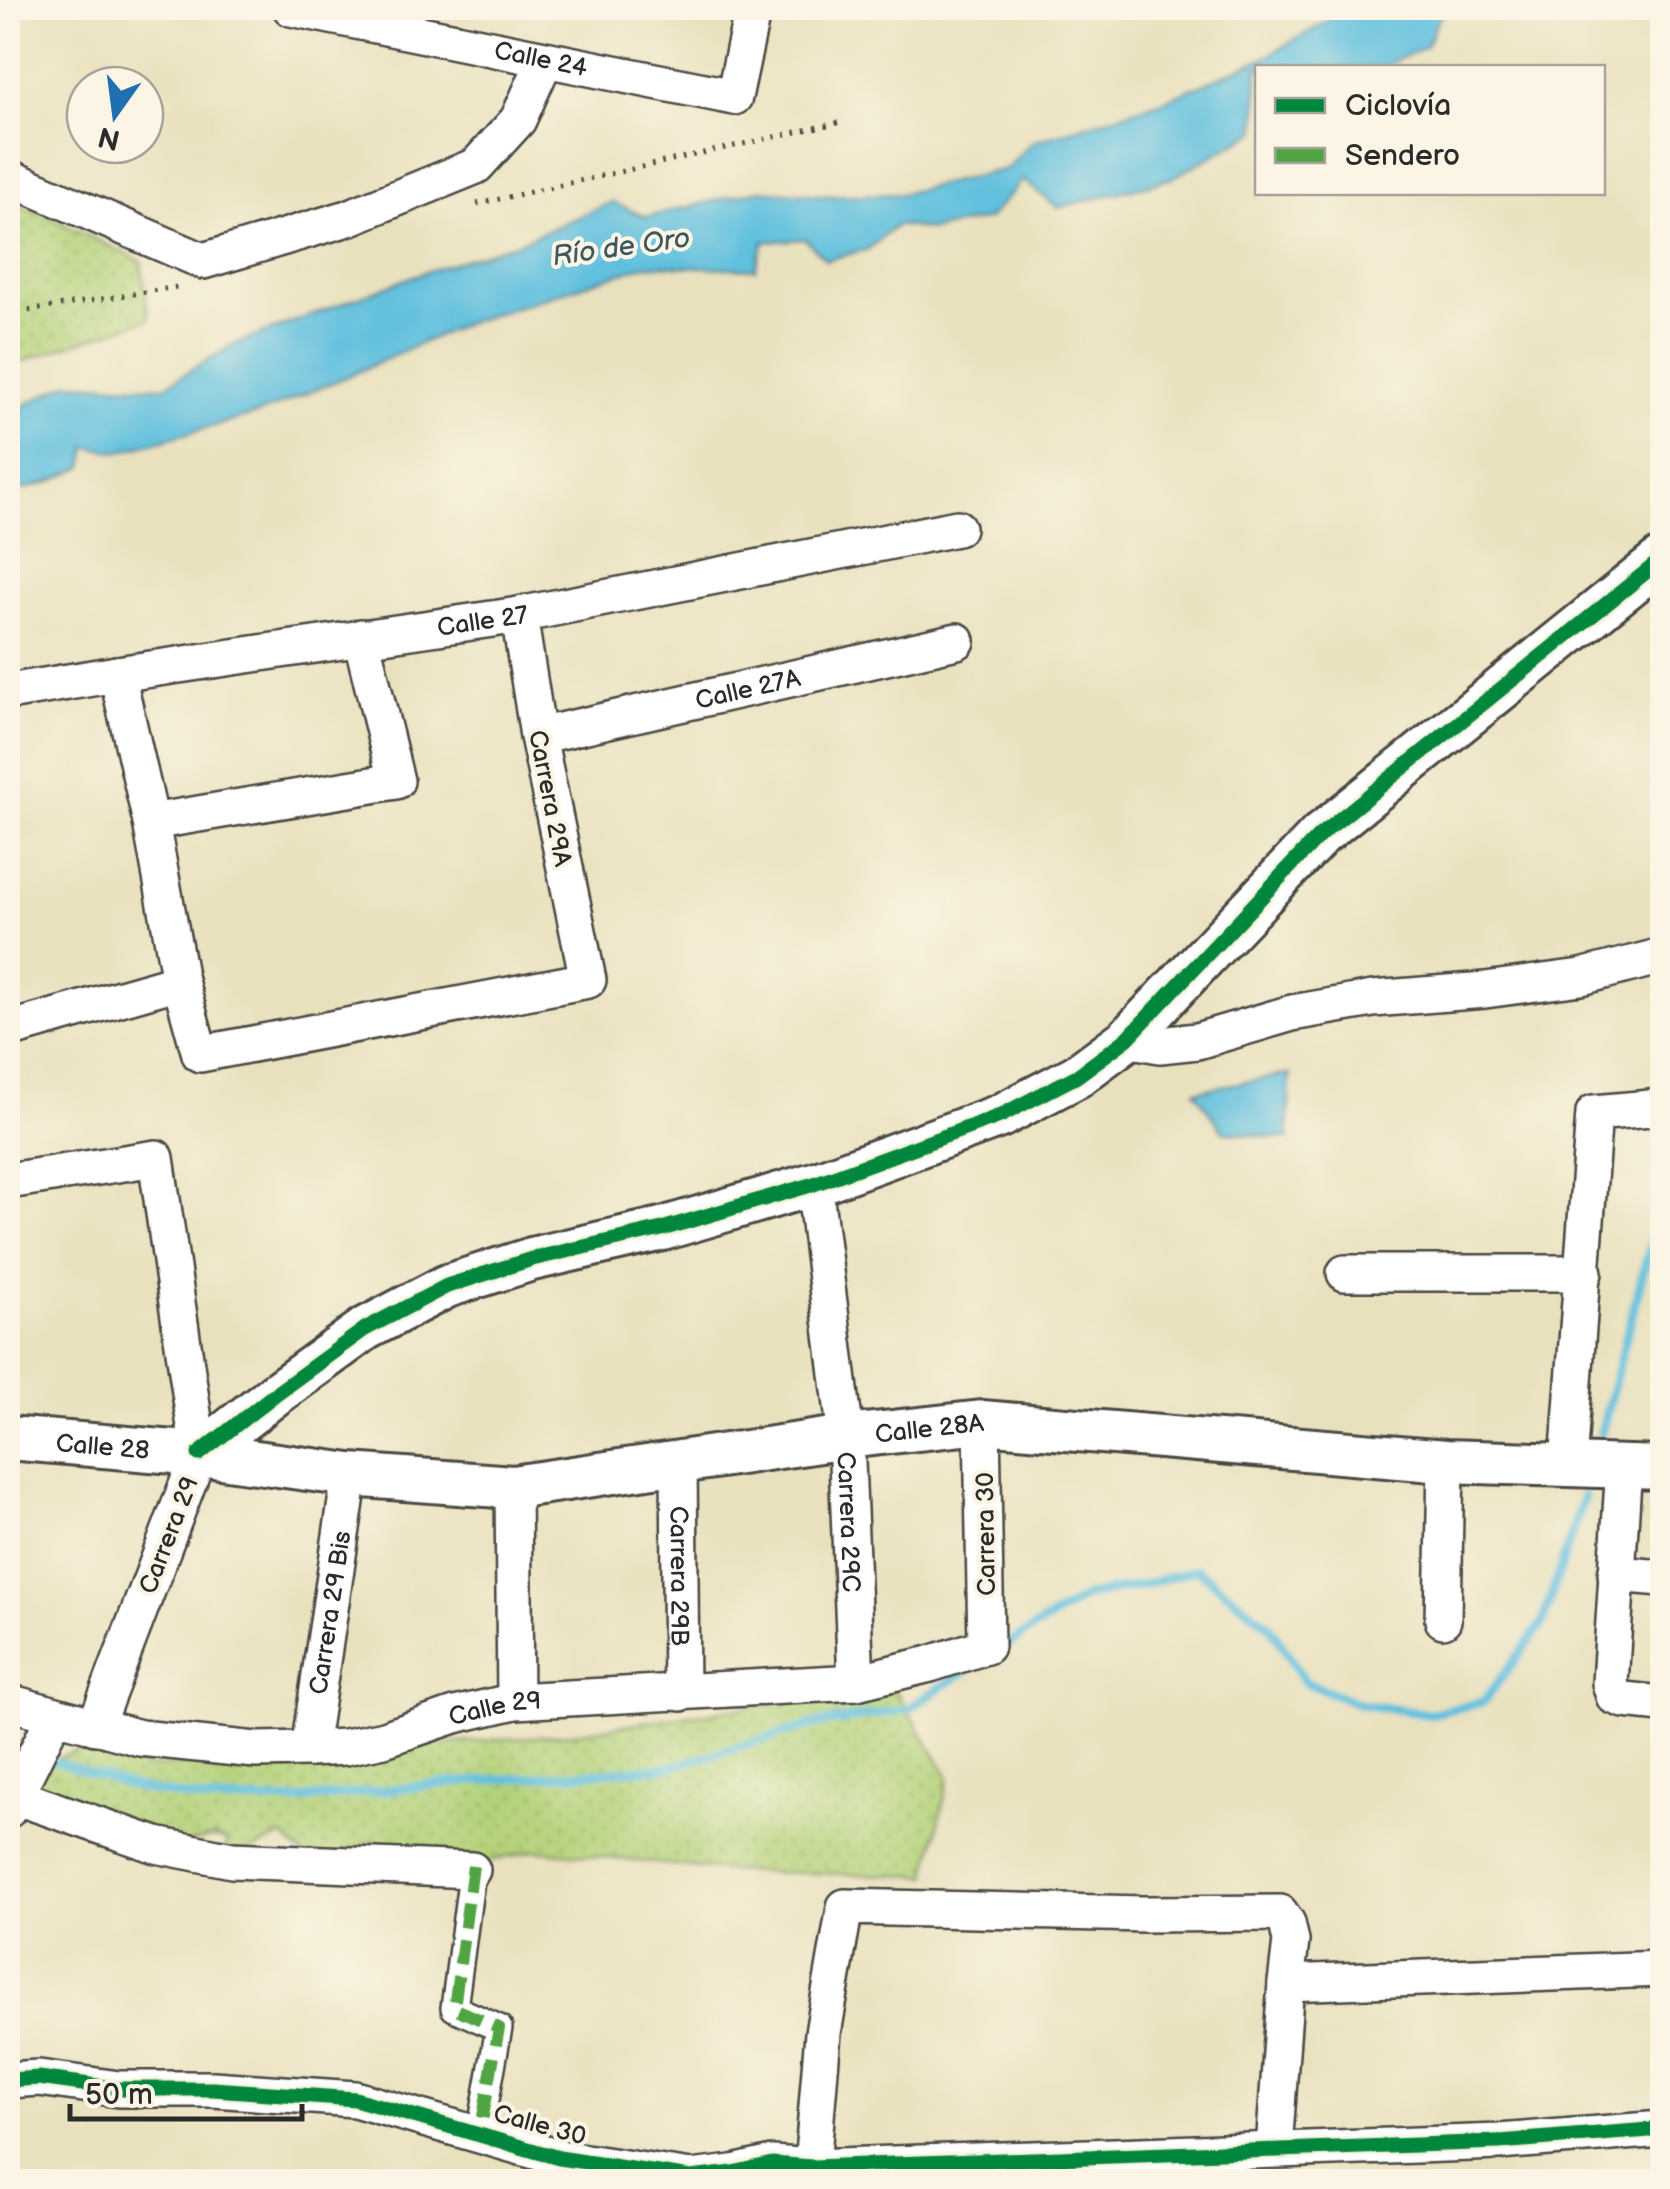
<svg xmlns="http://www.w3.org/2000/svg" width="1670" height="2189" font-family="'Balsamiq Sans',sans-serif">
<style>
.park{fill:url(#park-dots);stroke:#6e7e52;stroke-width:2.5}
.water{fill:#60c0de;stroke:#467684;stroke-width:2.5}
.lines{fill:none;stroke-linecap:round;stroke-linejoin:round}
.stream{stroke:#60c0de;stroke-width:9}
.pedestrian-casing{stroke:#484641;stroke-width:30}
.minor-casing{stroke:#484641;stroke-width:40}
.tertiary-casing{stroke:#484641;stroke-width:48}
.path{stroke:#484641;stroke-width:5;stroke-dasharray:2.5 8;stroke-linecap:butt}
.pedestrian{stroke:#fff;stroke-width:25}
.minor{stroke:#fff;stroke-width:35}
.tertiary{stroke:#fff;stroke-width:42}
.quiet{stroke:#51a443;stroke-width:12;stroke-dasharray:25 12;stroke-linecap:butt}
.cycleway-casing{stroke:#fcf5e5;stroke-width:21}
.cycleway{stroke:#00873e;stroke-width:15}
.labels{text-anchor:middle;stroke-width:8;stroke-linejoin:round;paint-order:stroke}
.street-label{font-size:25px;fill:#2b2b2b;stroke:#fcf5e5}
.water-label{font-size:28px;font-style:italic;fill:#3b5861;stroke:#fcf5e5}
</style>
<defs>
<pattern id="park-dots" width="8" height="8" patternUnits="userSpaceOnUse" patternTransform="scale(2.5)"><rect width="8" height="8" fill="#b2d178"/><path d="M2 2h.1M6 6h.1" fill="none" stroke="#99b468" stroke-width="1.8" stroke-linecap="round"/></pattern>
</defs>
<rect width="100%" height="100%" fill="#fcf5e5"/>
<filter id="ink" filterUnits="userSpaceOnUse"><feTurbulence type="fractalNoise" baseFrequency=".01" numOctaves="2"/><feDisplacementMap in="SourceGraphic" scale="20" xChannelSelector="R" yChannelSelector="G"/><feConvolveMatrix kernelMatrix="1 2 1 2 8 2 1 2 1" color-interpolation-filters="sRGB"/></filter>
<filter id="wash" filterUnits="userSpaceOnUse"><feTurbulence type="fractalNoise" baseFrequency=".0048" numOctaves="4" result="noise"/><feDisplacementMap in="SourceGraphic" scale="40" xChannelSelector="R" yChannelSelector="G"/><feGaussianBlur stdDeviation="2.25" result="paint"/><feColorMatrix in="noise" values="0 0 0 0 0 0 0 0 0 0 0 0 0 0 0 0 0 1.4 0 .05"/><feComposite in="paint" operator="in"/></filter>
<g filter="url(#wash)">
<rect width="100%" height="100%" fill="#e9e1be"/>
<g class="park">
<path d="M8,198L141,261L149,319L8,366Z"/>
<path d="M892,1685L949,1777L927,1876L729,1871L534,1850L473,1866L389,1859L375,1840L332,1859L306,1857L283,1836L248,1852L224,1853L228,1841L212,1837L179,1846L34,1792L43,1763L82,1749L148,1768L566,1734Z"/>
</g>
<g class="water">
<path d="M1350,8H1450L1439,17L1426,46L1383,67L1258,68L1257,131L1170,179L1058,208L1023,180L988,219L931,230L897,225L868,249L826,260L805,239L764,242L755,269L646,265L466,323L362,370L261,413L119,452L87,447L84,467L48,483L8,493V413L69,383L163,387L233,345L422,273L520,242L612,202L646,217L759,190L834,196L900,194L1006,169L1032,142L1160,102L1260,60Z"/>
<path d="M1290,1074L1288,1139L1223,1131L1195,1091Z"/>
</g>
<g class="lines">
<g class="stream">
<path d="M1601,1433L1655,1227L1662,1217"/>
<path d="M993,1653L1087,1596L1147,1584L1197,1569L1269,1625L1305,1682L1360,1704L1429,1714L1483,1702L1542,1624L1584,1496"/>
<path d="M8,1743L30,1752"/>
<path d="M45,1758L135,1788L208,1801H290L449,1783L670,1767L812,1725L908,1709L976,1664"/>
</g>
</g>
</g>
<g filter="url(#ink)">
<g class="lines">
<defs>
<path id="pedestrian" d="M473,1866L454,2008L499,2028L480,2133"/>
<g id="minor">
<path id="s1" d="M291,8L734,97L753,8"/>
<path d="M8,177L203,261L348,218L476,166L518,120L545,60"/>
<path d="M117,674L151,822L180,981L200,1054L588,980L538,736L519,615"/>
<path id="s2" d="M8,692L117,674L519,615L957,528"/>
<path id="s3" d="M538,736L957,641"/>
<path d="M151,822L396,781L361,637"/>
<path d="M8,1030L180,981"/>
<path d="M1127,1039L1160,1045L1197,1041L1292,1013L1373,999L1485,990L1581,977L1662,956"/>
<path d="M8,1181L156,1158L199,1454L95,1727"/>
<path id="s4" d="M814,1184L846,1437L856,1682"/>
<path d="M1345,1273H1584"/>
<path id="s5" d="M679,1461L681,1693"/>
<path d="M1568,1463L1594,1113L1662,1107"/>
<path d="M1624,1465L1610,1683L1614,1696L1624,1700L1662,1704"/>
<path d="M513,1487L515,1701"/>
<path d="M1616,1574L1662,1578"/>
<path d="M1443,1620L1446,1461"/>
<path id="s6" d="M8,1702L140,1738L256,1750L309,1749L345,1747L384,1739L455,1715L515,1701L856,1682L930,1664L986,1646L982,1422"/>
<path id="s7" d="M309,1749L350,1475"/>
<path d="M14,1796L156,1845L232,1860L472,1870"/>
<path d="M8,1810L55,1715"/>
<path d="M1286,1983L1662,1969"/>
<path d="M8,2080L39,2078L119,2089H213L355,2099L559,2158L691,2178L733,2173L772,2164L812,2167L1499,2142L1662,2129"/>
<path d="M812,2167L823,2033L845,1907L1144,1914L1280,1913L1287,1923L1291,1941L1286,1983L1274,2149"/>
</g>
<g id="tertiary">
<path id="s8" d="M8,1438L199,1454L350,1475L513,1487L846,1437L982,1422L1446,1461L1662,1468"/>
<path d="M199,1454L274,1395L365,1329L447,1286L532,1259L662,1229L814,1184L1000,1116L1077,1076L1127,1039L1320,835L1662,559"/>
</g>
</defs>
<use href="#pedestrian" class="pedestrian-casing"/>
<use href="#minor" class="minor-casing"/>
<use href="#tertiary" class="tertiary-casing"/>
<g class="path">
<path d="M477,204L841,122"/>
<path d="M8,314L177,287"/>
</g>
<use href="#pedestrian" class="pedestrian"/>
<use href="#minor" class="minor"/>
<use href="#tertiary" class="tertiary"/>
<path class="quiet" d="M473,1866L454,2008L499,2028L480,2133"/>
<defs>
<g id="cycleway">
<path d="M199,1454L274,1395L365,1329L447,1286L532,1259L662,1229L814,1184L1000,1116L1077,1076L1127,1039L1320,835L1662,559"/>
<path d="M8,2080L39,2078L119,2089H213L355,2099L559,2158L691,2178L733,2173L772,2164L812,2167L1499,2142L1662,2129"/>
</g>
</defs>
<use href="#cycleway" class="cycleway-casing"/>
<use href="#cycleway" class="cycleway"/>
</g>
</g>
<g class="labels">
<g class="street-label">
<text dy="9" stroke="none"><textPath href="#s1" startOffset="255">Calle 24</textPath></text>
<text dy="9" stroke="none"><textPath href="#s2" startOffset="480">Calle 27</textPath></text>
<text dy="9" stroke="none"><textPath href="#s3" startOffset="215">Calle 27A</textPath></text>
<text transform="translate(551 798) rotate(79)" y="9">Carrera 29A</text>
<text dy="9" stroke="none"><textPath href="#s8" startOffset="928">Calle 28A</textPath></text>
<text dy="9" stroke="none"><textPath href="#s8" startOffset="95">Calle 28</textPath></text>
<text dy="9" stroke="none"><textPath href="#s4" startOffset="340">Carrera 29C</textPath></text>
<text transform="translate(985 1534) rotate(-91)" y="9">Carrera 30</text>
<text transform="translate(168 1535) rotate(-69)" y="9">Carrera 29</text>
<text dy="9" stroke="none"><textPath href="#s5" startOffset="115">Carrera 29B</textPath></text>
<text dy="9" stroke="none"><textPath href="#s7" startOffset="138">Carrera 29 Bis</textPath></text>
<text dy="9" stroke="none"><textPath href="#s6" startOffset="498">Calle 29</textPath></text>
<text transform="translate(540 2124) rotate(15)" y="9">Calle 30</text>
</g>
<g class="water-label">
<text transform="translate(621 246) rotate(-8)" y="10">Río de Oro</text>
</g>
</g>
<rect width="1670" height="2189" fill="none" stroke="#fcf5e5" stroke-width="40"/>
<rect x="1255" y="65" width="350" height="130" fill="#fcf5e5" stroke="#a8a49b" stroke-width="2.5"/>
<rect x="1275" y="98" width="50" height="15" fill="#00873e" stroke="#a8a49b" stroke-width="2.5"/>
<text x="1345" y="115" font-size="30" fill="#2b2b2b">Ciclovía</text>
<rect x="1275" y="148" width="50" height="15" fill="#51a443" stroke="#a8a49b" stroke-width="2.5"/>
<text x="1345" y="165" font-size="30" fill="#2b2b2b">Sendero</text>
<g transform="translate(115 115) rotate(194)"><circle r="48" fill="#fcf5e5" stroke="#a8a49b" stroke-width="2.5"/>
<path d="M0-8L18 38L0 25L-18 38Z" fill="#1f6fb2"/>
<text y="-15" font-size="28" font-weight="bold" text-anchor="middle" fill="#2b2b2b">N</text>
</g>
<path d="M70 2104v15h232v-15" fill="none" stroke="#2b2b2b" stroke-width="5"/>
<text x="85" y="2104" font-size="30" fill="#2b2b2b" stroke="#fcf5e5" stroke-width="8" paint-order="stroke">50 m</text>
</svg>
